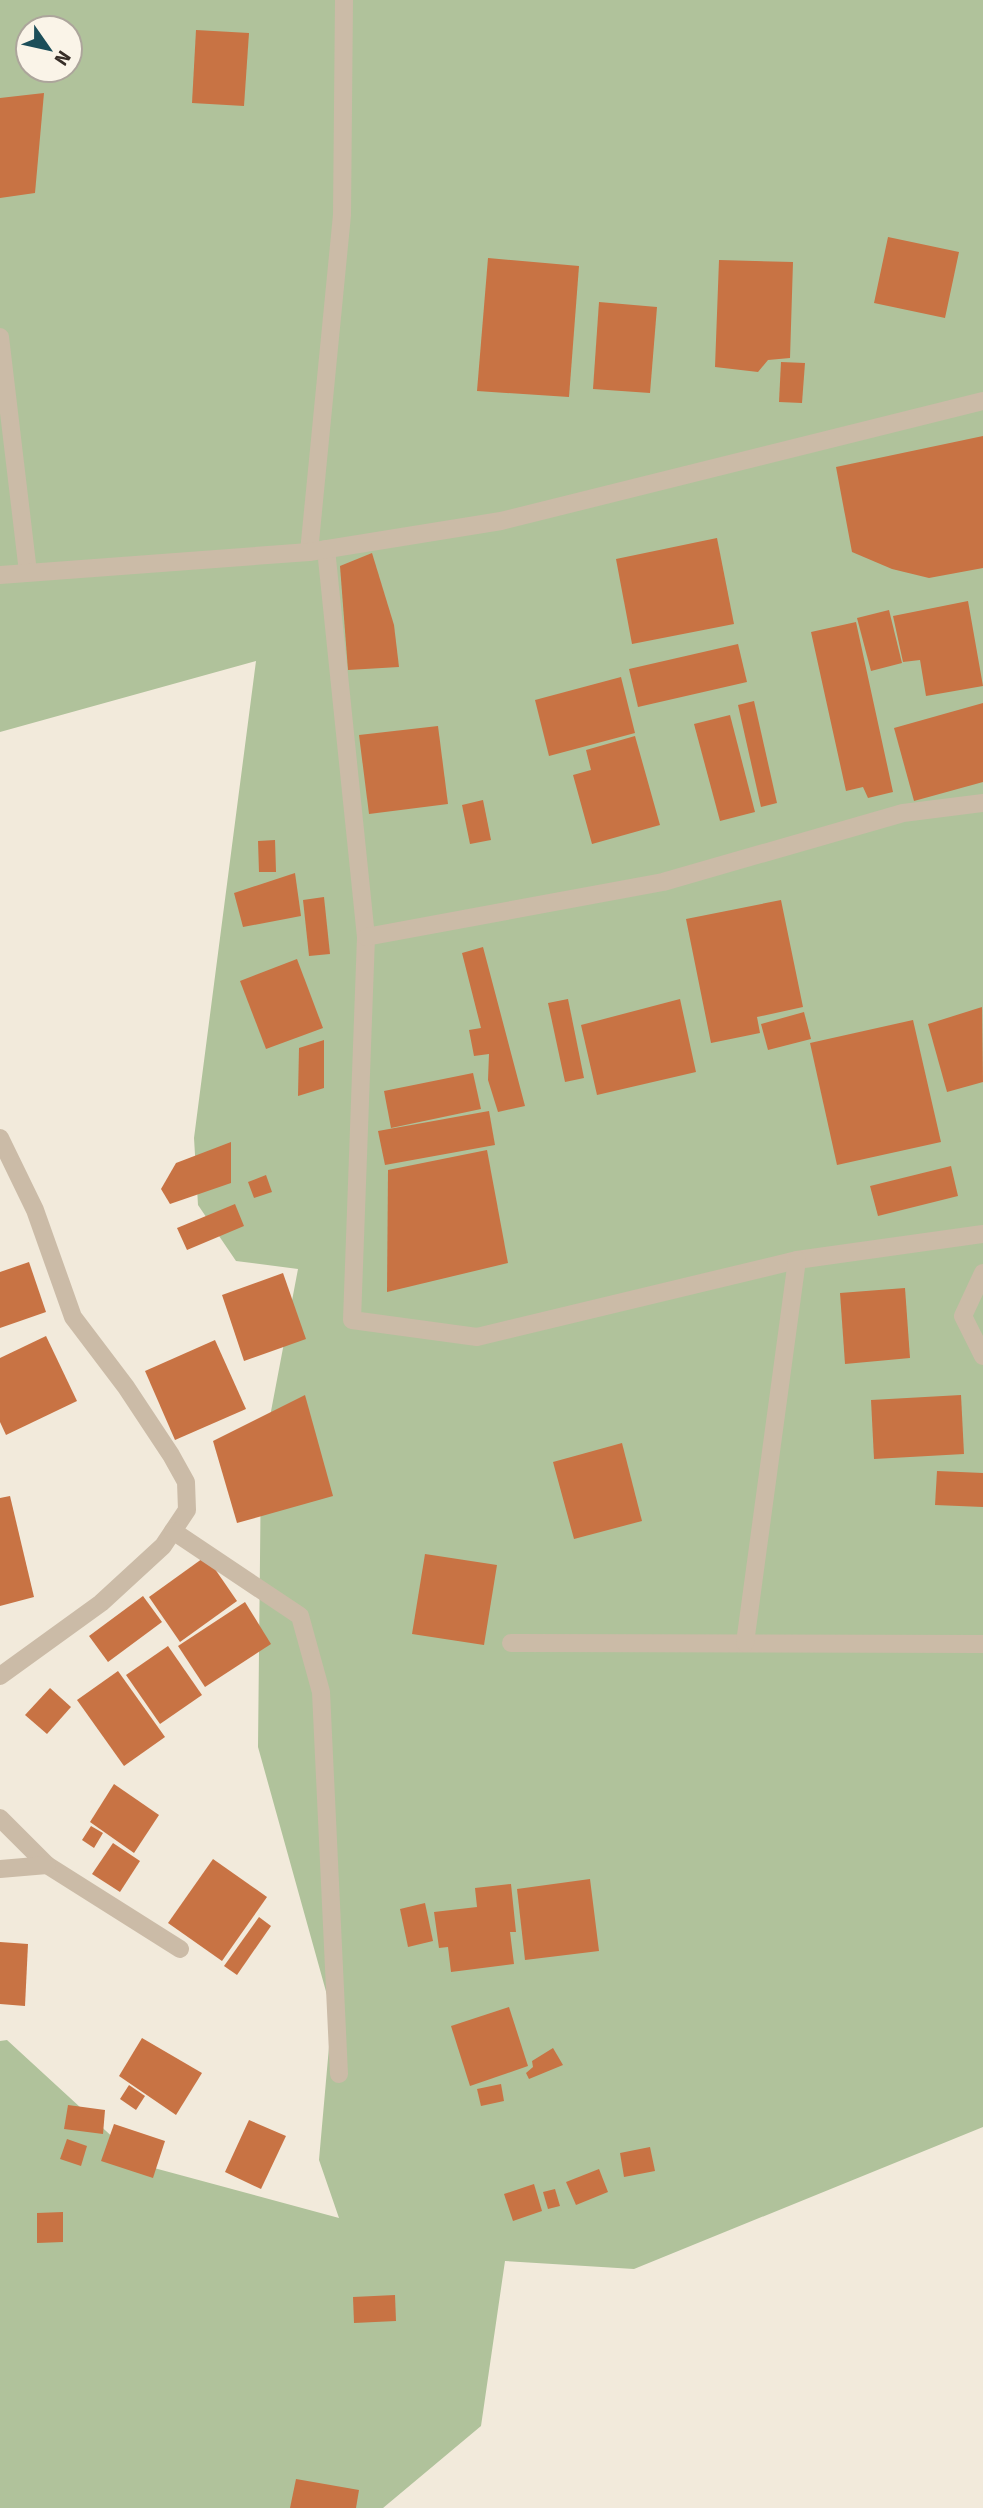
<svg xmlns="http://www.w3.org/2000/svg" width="983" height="2508" font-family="Signika,sans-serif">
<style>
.green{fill:#b0c29b;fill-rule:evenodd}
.building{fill:#c87344}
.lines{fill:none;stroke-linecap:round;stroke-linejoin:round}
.street{stroke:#cbbba7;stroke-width:18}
</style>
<rect width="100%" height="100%" fill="#f2eadb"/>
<path class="green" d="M0,0H983V2127L634,2269L505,2261L481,2426L383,2508H0V2041L7,2040L143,2165L339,2218L319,2160L332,2013L258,1747L261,1464L298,1269L236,1261L198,1205L194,1138L256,661L0,732ZM28,28H70V70H28Z"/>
<g class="building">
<path d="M196,30L249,33L244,106L192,103Z"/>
<path d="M44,93L35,193L0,198V98Z"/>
<path d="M888,237L959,252L945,318L874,303Z"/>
<path d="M488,258L579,266L569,397L477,391Z"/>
<path d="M719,260L793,262L790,358L768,360L758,372L715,367Z"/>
<path d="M599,302L657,307L650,393L593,389Z"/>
<path d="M781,362L805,363L802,403L779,402Z"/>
<path d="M983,436V568L929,578L892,569L852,552L836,467Z"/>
<path d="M717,538L734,624L632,644L616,559Z"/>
<path d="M372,553L394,625L399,667L348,670L340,566Z"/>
<path d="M968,601L983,686L926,696L920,660L903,662L893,616Z"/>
<path d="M889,610L902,663L871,671L857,618Z"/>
<path d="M856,622L893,792L868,798L863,787L846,791L811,632Z"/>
<path d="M738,644L747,682L638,707L629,669Z"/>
<path d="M621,677L635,733L549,756L535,700Z"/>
<path d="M754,701L777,803L761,807L738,705Z"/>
<path d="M983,703V782L914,801L894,728Z"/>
<path d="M730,715L755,812L720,821L694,724Z"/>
<path d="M438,726L448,804L369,814L359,735Z"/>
<path d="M635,736L660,825L592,844L573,775L591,770L586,750Z"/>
<path d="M483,800L491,840L470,844L462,805Z"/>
<path d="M275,840L276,872H259L258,841Z"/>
<path d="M295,873L301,916L243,927L234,893Z"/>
<path d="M324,897L330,954L309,956L303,900Z"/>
<path d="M781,900L803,1007L757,1017L760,1033L711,1043L686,919Z"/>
<path d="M483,947L525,1106L498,1112L488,1080L489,1054L474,1056L469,1030L481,1028L462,953Z"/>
<path d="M297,959L323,1028L266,1049L240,981Z"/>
<path d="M568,999L584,1078L565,1082L548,1003Z"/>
<path d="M680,999L696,1072L597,1095L581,1025Z"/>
<path d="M982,1007L983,1082L947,1092L928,1024Z"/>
<path d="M804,1012L811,1039L768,1050L761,1024Z"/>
<path d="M913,1020L941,1142L837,1165L810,1043Z"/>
<path d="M324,1040V1088L298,1096L299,1048Z"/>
<path d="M473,1073L481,1109L391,1128L384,1091Z"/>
<path d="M489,1111L495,1145L385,1165L378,1131Z"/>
<path d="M231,1142V1183L170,1204L161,1189L176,1163Z"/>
<path d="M487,1150L508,1263L387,1292L388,1170Z"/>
<path d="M951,1166L958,1196L878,1216L870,1186Z"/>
<path d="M266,1175L272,1192L254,1198L248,1182Z"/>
<path d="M235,1204L244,1226L187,1250L177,1228Z"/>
<path d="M29,1262L46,1312L0,1328V1272Z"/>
<path d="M283,1273L306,1339L244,1361L222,1295Z"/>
<path d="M905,1288L910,1358L845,1364L840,1293Z"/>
<path d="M46,1336L77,1401L6,1435L0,1422V1358Z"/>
<path d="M215,1340L246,1409L175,1440L145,1371Z"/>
<path d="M305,1395L333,1496L237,1523L213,1441Z"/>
<path d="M961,1395L964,1454L874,1459L871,1400Z"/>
<path d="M622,1443L642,1521L574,1539L553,1462Z"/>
<path d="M937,1471L983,1473V1507L935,1505Z"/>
<path d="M10,1496L34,1597L0,1606V1498Z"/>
<path d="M425,1554L497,1565L484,1645L412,1634Z"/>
<path d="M206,1556L237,1601L180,1642L149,1597Z"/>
<path d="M143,1596L162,1622L108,1662L89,1636Z"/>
<path d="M245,1602L271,1644L205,1687L178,1646Z"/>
<path d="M168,1646L202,1695L160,1724L126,1675Z"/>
<path d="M118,1671L165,1737L124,1766L77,1700Z"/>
<path d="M50,1688L71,1707L47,1734L25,1715Z"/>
<path d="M114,1784L159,1815L134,1853L90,1822Z"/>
<path d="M91,1826L103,1833L94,1848L82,1840Z"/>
<path d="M113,1843L140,1861L120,1892L92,1874Z"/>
<path d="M213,1859L267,1897L222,1961L168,1923Z"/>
<path d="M590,1879L599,1951L525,1960L517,1889Z"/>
<path d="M511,1884L516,1932H510L514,1964L451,1972L448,1947L439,1948L434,1912L477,1907L475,1888Z"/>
<path d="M425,1903L433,1941L408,1947L400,1909Z"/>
<path d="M259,1917L271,1926L237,1975L224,1966Z"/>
<path d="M0,1942L28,1944L25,2006L0,2004Z"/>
<path d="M509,2007L528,2066L470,2086L451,2026Z"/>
<path d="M142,2038L202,2073L176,2115L119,2076Z"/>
<path d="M553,2048L563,2065L529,2079L526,2073L533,2067L532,2061Z"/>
<path d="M501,2084L504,2101L481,2106L477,2089Z"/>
<path d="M129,2085L145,2096L136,2110L120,2099Z"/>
<path d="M68,2105L105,2110L103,2134L64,2129Z"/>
<path d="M249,2120L286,2136L261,2189L225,2172Z"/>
<path d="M114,2124L165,2141L153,2178L101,2161Z"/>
<path d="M67,2139L87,2146L81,2166L60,2159Z"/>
<path d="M650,2147L655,2171L624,2177L620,2153Z"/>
<path d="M599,2169L608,2192L576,2205L566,2182Z"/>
<path d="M534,2184L542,2211L513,2221L504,2194Z"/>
<path d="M555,2189L560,2206L548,2209L543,2192Z"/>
<path d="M63,2212V2242L37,2243V2213Z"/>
<path d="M395,2295L396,2321L354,2323L353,2297Z"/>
<path d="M296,2479L359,2490L356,2508H290Z"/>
</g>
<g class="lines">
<g class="street">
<path d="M0,337L28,572"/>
<path d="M326,549L366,937L352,1320L477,1337L797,1260L983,1234"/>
<path d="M309,552L342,215L344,0"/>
<path d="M0,575L309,552L501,521L983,401"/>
<path d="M366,937L663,882L903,813L983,803"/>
<path d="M0,1138L35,1210L73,1317L126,1387L171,1455L186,1482L187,1510L163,1546L101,1603L0,1676"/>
<path d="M983,1273L963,1316L983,1356"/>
<path d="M173,1531L300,1616L321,1692L339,2074"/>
<path d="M511,1643L983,1644"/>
<path d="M745,1643L797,1260"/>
<path d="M0,1818L47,1865L180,1949"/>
<path d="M0,1869L47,1865"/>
</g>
</g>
<g transform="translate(49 49) rotate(124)"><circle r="33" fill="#faf4e8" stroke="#aca59b" stroke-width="2"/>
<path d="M0-5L12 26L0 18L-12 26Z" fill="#1c4e59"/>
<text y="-10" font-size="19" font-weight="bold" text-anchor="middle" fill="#372e28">N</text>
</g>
</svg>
